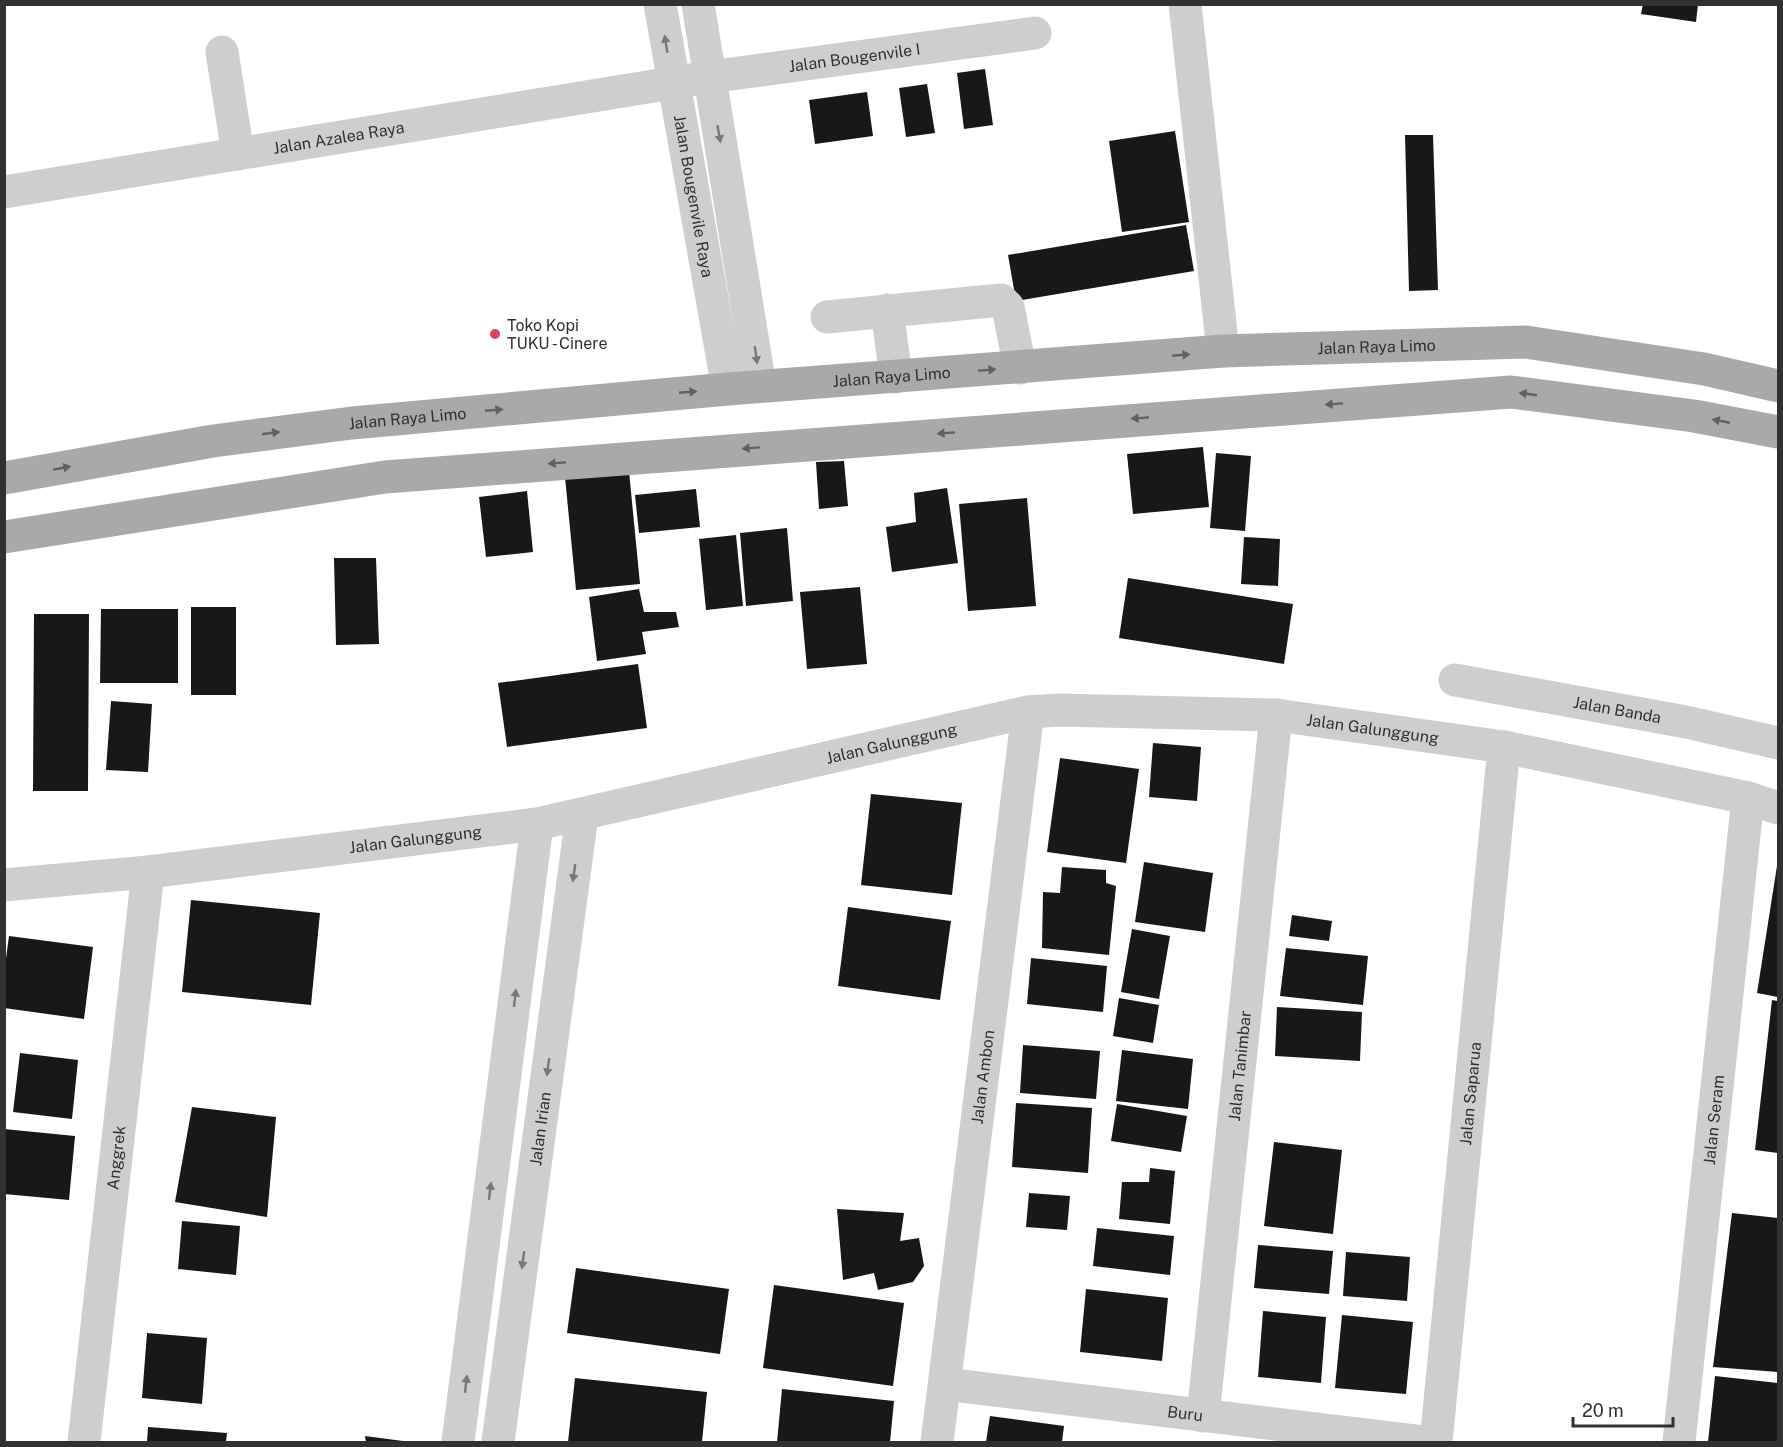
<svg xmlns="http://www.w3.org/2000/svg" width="1783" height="1447" font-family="'Public Sans',sans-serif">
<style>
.building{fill:#181818}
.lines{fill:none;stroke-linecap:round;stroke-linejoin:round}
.minor{stroke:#cecece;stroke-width:33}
.major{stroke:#a9a9a9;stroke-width:33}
.oneway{fill:#787878}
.oneway2{fill:#616161}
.poi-dot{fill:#d44763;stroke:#fff;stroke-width:2}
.labels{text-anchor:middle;stroke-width:6;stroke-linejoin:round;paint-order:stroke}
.street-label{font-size:16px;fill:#313131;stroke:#fff}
.poi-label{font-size:16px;fill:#313131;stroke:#fff;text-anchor:start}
</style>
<rect width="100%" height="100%" fill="#fff"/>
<g class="building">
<path d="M1643,4H1698L1696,22L1641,14Z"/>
<path d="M985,69L993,125L964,129L957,73Z"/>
<path d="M927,84L935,133L906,137L899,88Z"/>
<path d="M867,92L873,136L815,144L809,100Z"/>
<path d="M1175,131L1189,222L1122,232L1109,141Z"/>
<path d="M1405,135H1433L1438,290L1409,291Z"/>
<path d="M1186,225L1194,271L1016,301L1008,255Z"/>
<path d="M1203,447L1209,507L1133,514L1127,454Z"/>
<path d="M1216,453L1251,456L1245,531L1210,528Z"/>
<path d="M844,461L848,506L819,509L816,462Z"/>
<path d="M629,471L640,584L576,590L565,477Z"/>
<path d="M947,488L958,563L892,572L886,527L916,522L914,493Z"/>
<path d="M696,489L700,527L639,533L635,495Z"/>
<path d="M527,491L533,552L486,557L479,497Z"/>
<path d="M1027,498L1036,606L968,611L959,504Z"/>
<path d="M787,528L793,601L746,606L740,533Z"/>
<path d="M736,535L743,606L706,610L699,539Z"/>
<path d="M1244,537L1280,539L1278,586L1241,584Z"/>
<path d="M334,558H376L379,644L336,645Z"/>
<path d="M1128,578L1293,604L1284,664L1119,638Z"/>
<path d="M860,587L867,664L807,669L800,592Z"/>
<path d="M639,589L644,612H676L679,627L642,632L646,654L597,661L589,597Z"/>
<rect x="191" y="607" width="45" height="88"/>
<path d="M101,609H178V683H100Z"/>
<path d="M34,614H89L88,791H33Z"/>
<path d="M638,664L647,728L507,747L498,683Z"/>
<path d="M111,701L152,704L148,772L106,770Z"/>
<path d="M1153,743L1201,747L1197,801L1149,797Z"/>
<path d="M1060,758L1139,769L1126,863L1047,852Z"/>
<path d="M871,794L962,803L952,895L861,885Z"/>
<path d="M1144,862L1213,873L1205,932L1135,922Z"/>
<path d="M1777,866H1778V997L1757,993Z"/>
<path d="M1062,867L1106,870V883L1116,886L1109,955L1042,948L1043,892L1060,893Z"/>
<path d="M191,900L320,913L311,1005L182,992Z"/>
<path d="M848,907L951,921L940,1000L838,986Z"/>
<path d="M1292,915L1332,921L1329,941L1289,936Z"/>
<path d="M1132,929L1170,936L1159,999L1121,992Z"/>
<path d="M9,936L93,947L84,1019L4,1008V973Z"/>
<path d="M1286,948L1368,956L1363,1005L1280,996Z"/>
<path d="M1031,958L1107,966L1103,1012L1027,1004Z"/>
<path d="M1119,998L1159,1005L1153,1043L1113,1036Z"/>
<path d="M1772,1000L1778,1001V1153L1755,1150Z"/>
<path d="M1277,1007L1362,1012L1360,1061L1275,1056Z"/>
<path d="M1023,1045L1100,1051L1096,1099L1020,1093Z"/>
<path d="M1122,1050L1193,1059L1188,1109L1116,1101Z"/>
<path d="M20,1053L78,1060L72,1119L13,1112Z"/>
<path d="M1016,1103L1092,1108L1088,1173L1012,1167Z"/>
<path d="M1117,1104L1187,1116L1181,1152L1111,1141Z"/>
<path d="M192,1107L276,1117L267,1217L175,1202Z"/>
<path d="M4,1129L75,1136L69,1200L4,1194Z"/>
<path d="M1274,1142L1342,1150L1333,1234L1264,1226Z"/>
<path d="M1150,1168L1175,1171L1170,1224L1119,1219L1122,1182H1149Z"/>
<path d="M1029,1193L1070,1196L1067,1230L1026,1227Z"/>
<path d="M837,1209L904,1213L900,1241L919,1238L924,1266L913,1282L878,1290L874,1273L843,1280Z"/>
<path d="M1732,1213L1778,1218V1372L1713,1367Z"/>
<path d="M182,1221L240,1226L236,1275L178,1269Z"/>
<path d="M1097,1228L1174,1236L1170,1275L1093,1266Z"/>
<path d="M1258,1245L1333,1251L1329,1294L1254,1288Z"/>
<path d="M1346,1252L1410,1257L1407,1301L1343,1296Z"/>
<path d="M576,1268L729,1289L720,1354L567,1333Z"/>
<path d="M774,1285L904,1303L893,1386L763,1368Z"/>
<path d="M1086,1289L1168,1298L1162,1361L1080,1352Z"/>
<path d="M1263,1311L1326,1317L1321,1383L1258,1377Z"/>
<path d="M1342,1315L1413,1322L1406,1394L1335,1388Z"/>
<path d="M147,1333L207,1338L202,1404L142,1398Z"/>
<path d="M1715,1376L1778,1383V1442H1708Z"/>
<path d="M575,1378L707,1392L702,1442H568Z"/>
<path d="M782,1389L894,1401L890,1442H777Z"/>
<path d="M990,1416L1064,1426L1062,1442H986Z"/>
<path d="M148,1427L227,1433L226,1442H147Z"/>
<path d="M365,1436L403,1441V1442H366Z"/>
</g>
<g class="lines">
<g class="minor">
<path id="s1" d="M660,4L728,389"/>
<path d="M698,4L760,386"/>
<path d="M1185,4L1223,351"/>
<path d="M222,52L238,154"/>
<path id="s2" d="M4,192L709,77L1035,33"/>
<path d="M887,310L896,377"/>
<path d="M827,317L1001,300L1008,307L1020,368"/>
<path id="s3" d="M1455,680L1686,722L1778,743"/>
<path id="s4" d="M4,885L148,872L537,824L1028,712L1059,710L1276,715L1504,747L1748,798L1778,808"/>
<path id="s5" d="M945,1384L1423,1442"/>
<path id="s6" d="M1203,1416L1276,715"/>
<path id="s7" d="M84,1442L148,872"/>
<path d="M458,1442L537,824"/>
<path id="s8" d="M498,1442L582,815"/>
<path id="s9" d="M937,1442L1028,712"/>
<path id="s10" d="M1436,1442L1504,747"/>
<path id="s11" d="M1679,1442L1748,798"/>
</g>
<g class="major">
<path id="s12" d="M4,478L213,441L352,423L728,389L1223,351L1526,342L1704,369L1778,386"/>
<path d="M4,537L385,477L1511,392L1694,416L1778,432"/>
</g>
</g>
<defs><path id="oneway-solid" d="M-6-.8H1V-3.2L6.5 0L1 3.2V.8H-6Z" transform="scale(1.5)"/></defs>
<g class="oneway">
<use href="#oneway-solid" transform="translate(666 44) rotate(-99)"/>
<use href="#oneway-solid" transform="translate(719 134) rotate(80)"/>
<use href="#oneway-solid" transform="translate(756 355) rotate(82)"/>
<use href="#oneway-solid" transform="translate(574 873) rotate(98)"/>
<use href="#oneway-solid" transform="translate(515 998) rotate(-83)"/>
<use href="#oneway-solid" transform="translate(548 1067) rotate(98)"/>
<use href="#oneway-solid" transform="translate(490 1191) rotate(-83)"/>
<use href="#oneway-solid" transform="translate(523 1260) rotate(98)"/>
<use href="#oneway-solid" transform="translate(466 1384) rotate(-83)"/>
</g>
<g class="oneway2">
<use href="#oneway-solid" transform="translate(1181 355) rotate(-5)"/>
<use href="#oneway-solid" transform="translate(987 370) rotate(-4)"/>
<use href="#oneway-solid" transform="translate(688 392) rotate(-5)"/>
<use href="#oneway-solid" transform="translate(1528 394) rotate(-172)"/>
<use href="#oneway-solid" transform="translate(1334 404) rotate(176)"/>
<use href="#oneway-solid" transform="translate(494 410) rotate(-5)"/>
<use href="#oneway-solid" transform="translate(1140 418) rotate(176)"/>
<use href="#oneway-solid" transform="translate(1721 421) rotate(-169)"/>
<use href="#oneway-solid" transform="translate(271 433) rotate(-8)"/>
<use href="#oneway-solid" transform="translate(946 433) rotate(176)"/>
<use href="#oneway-solid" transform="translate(751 448) rotate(176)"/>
<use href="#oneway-solid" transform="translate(557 463) rotate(176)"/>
<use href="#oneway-solid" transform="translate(62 468) rotate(-10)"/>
</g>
<circle class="poi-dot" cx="495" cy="334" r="6"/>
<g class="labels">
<g class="street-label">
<text dy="6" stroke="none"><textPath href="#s2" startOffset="861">Jalan Bougenvile I</textPath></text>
<text dy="6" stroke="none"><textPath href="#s2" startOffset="339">Jalan Azalea Raya</textPath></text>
<text dy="6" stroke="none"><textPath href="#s1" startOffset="195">Jalan Bougenvile Raya</textPath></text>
<text dy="6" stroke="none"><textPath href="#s12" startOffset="1380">Jalan Raya Limo</textPath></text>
<text dy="6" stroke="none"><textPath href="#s12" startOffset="894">Jalan Raya Limo</textPath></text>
<text dy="6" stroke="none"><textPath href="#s12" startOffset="408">Jalan Raya Limo</textPath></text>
<text dy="6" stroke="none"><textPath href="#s3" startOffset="165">Jalan Banda</textPath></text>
<text dy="6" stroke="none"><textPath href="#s4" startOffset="1386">Jalan Galunggung</textPath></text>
<text dy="6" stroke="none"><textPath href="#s4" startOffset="900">Jalan Galunggung</textPath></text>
<text dy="6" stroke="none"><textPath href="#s4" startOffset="414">Jalan Galunggung</textPath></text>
<text dy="6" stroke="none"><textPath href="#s6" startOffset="352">Jalan Tanimbar</textPath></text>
<text dy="6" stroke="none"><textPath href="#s9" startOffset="368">Jalan Ambon</textPath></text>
<text dy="6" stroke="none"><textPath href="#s10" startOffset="350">Jalan Saparua</textPath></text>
<text dy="6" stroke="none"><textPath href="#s11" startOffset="324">Jalan Seram</textPath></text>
<text dy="6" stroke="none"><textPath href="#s8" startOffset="316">Jalan Irian</textPath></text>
<text dy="6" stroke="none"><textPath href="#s7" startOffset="286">Anggrek</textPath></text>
<text dy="6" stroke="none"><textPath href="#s5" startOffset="242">Buru</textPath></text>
</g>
<g class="poi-label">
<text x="507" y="331">Toko Kopi<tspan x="507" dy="18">TUKU - Cinere</tspan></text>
</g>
</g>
<rect width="1783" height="1447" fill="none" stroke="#313131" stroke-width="12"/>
<path d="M1573 1417v9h100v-9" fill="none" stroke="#313131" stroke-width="3"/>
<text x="1582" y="1417" font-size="18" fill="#313131" stroke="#ffffff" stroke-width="4.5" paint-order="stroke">20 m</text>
</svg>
